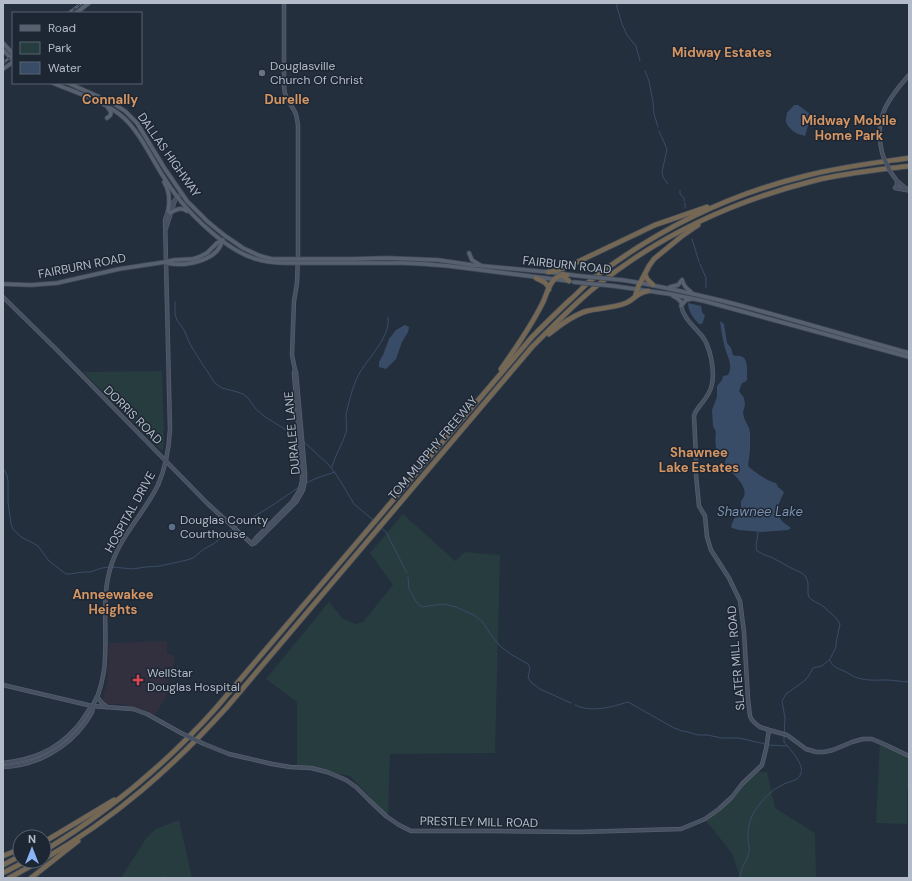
<svg xmlns="http://www.w3.org/2000/svg" width="912" height="881" font-family="'DM Sans',sans-serif">
<style>
.medical{fill:#32303f}
.green{fill:#263c3f}
.water{fill:#394c67}
.lines{fill:none;stroke-linecap:round;stroke-linejoin:round}
.stream{stroke:#394c67;stroke-width:1}
.secondary-casing{stroke:#565f6c;stroke-width:4.5}
.primary-casing{stroke:#414a57;stroke-width:5}
.highway-casing{stroke:#434c59;stroke-width:6}
.secondary{stroke:#465061;stroke-width:3}
.primary{stroke:#56606e;stroke-width:3.5}
.highway{stroke:#746855;stroke-width:4.5}
.rail-casing{stroke:#5a6575;stroke-width:2.5}
.rail{stroke:#1d2633;stroke-width:1;stroke-dasharray:3;stroke-linecap:butt}
.secondary-bridge-casing{stroke:#565f6c;stroke-width:4.5;stroke-linecap:butt}
.primary-bridge-casing{stroke:#414a57;stroke-width:5;stroke-linecap:butt}
.secondary-bridge{stroke:#465061;stroke-width:3}
.primary-bridge{stroke:#56606e;stroke-width:3.5}
.worship-dot{fill:#6b7280;stroke:#1d2633;stroke-width:1.5}
.service-dot{fill:#5c6f8a;stroke:#1d2633;stroke-width:1.5}
.health-dot{fill:#e0444e;stroke:#1d2633;stroke-width:1.5}
.labels{text-anchor:middle;stroke-width:3;stroke-linejoin:round;paint-order:stroke}
.poi-label{font-size:12px;fill:#b4bcc9;stroke:#1d2633;text-anchor:start}
.street-label{font-size:12px;fill:#b4bcc9;stroke:#1d2633}
.neighbourhood-label{font-size:13px;font-weight:bold;fill:#d59563;stroke:#1d2633}
.water-label{font-size:13px;font-style:italic;fill:#7c92b1;stroke:#1d2633}
</style>
<rect width="100%" height="100%" fill="#242f3e"/>
<path class="medical" d="M167,641V653L175,656L173,673L170,678L166,696L155,715L142,710L121,704H105L103,702V699L107,683L109,643Z"/>
<g class="green">
<path d="M162,371L164,439L163,451L160,449L83,372Z"/>
<path d="M403,514L455,561L465,552L500,555L495,753L390,754L388,816L350,776L297,766V702L266,679L329,602L342,618L355,624L363,622L393,585L370,553Z"/>
<path d="M880,742L909,757V788L907,791V824L876,823Z"/>
<path d="M756,772H767L775,808L815,833L816,878H740L732,853L706,821L725,803L734,799L744,783Z"/>
<path d="M179,820L192,878H121L147,837L156,829Z"/>
</g>
<g class="water">
<path d="M794,105H798L810,114V119L805,136L798,134L793,131L788,126L786,122V119L787,113Z"/>
<path d="M688,303L701,306L702,312L705,316L702,324H699C694,319 688,311 688,303Z"/>
<path d="M720,321L724,324L727,343L731,348L733,355L736,356C749,353 747,370 747,380L745,382L742,383L739,391L744,398L745,405L743,412L744,418L749,428L750,433V450L748,466C753,471 769,482 776,483L778,487L783,491L784,493L783,494L778,506C780,510 779,511 779,515C780,521 787,525 791,528L788,530L762,532L739,530L732,528L731,526L734,519L741,510V501C751,491 738,478 730,471L725,472C721,468 726,463 726,458C724,456 723,454 721,453C720,453 719,453 718,452C715,450 715,436 716,432L713,426L712,410L717,397V386L722,380L723,376L728,375C734,364 726,355 724,344C722,336 721,328 720,321Z"/>
<path d="M405,325L409,327L408,332L402,342L396,359L386,369L379,367V362L383,355L389,339L396,330Z"/>
</g>
<g class="lines">
<g class="stream">
<path d="M617,3V7L622,24L627,35L636,46L640,61"/>
<path d="M645,71L649,81L653,102L654,114L658,127"/>
<path d="M659,131L667,149L662,172L663,177L668,184"/>
<path d="M680,190V194L684,198V201"/>
<path d="M685,203V208"/>
<path d="M692,239L699,262"/>
<path d="M700,264L706,278V288"/>
<path d="M175,302V314L177,320L184,330L190,344L201,362L215,383L222,388L234,391L243,394L248,398L255,408L265,417L298,437"/>
<path d="M303,441L330,466L341,482L354,504L373,520"/>
<path d="M332,467C335,455 342,445 346,433C347,427 346,421 346,415C348,405 353,385 358,376C367,358 391,338 388,317"/>
<path d="M3,468L7,475L8,481V502L11,524L13,529L21,537L33,543L38,546L49,561L66,574H69L84,572H90L102,568L109,567"/>
<path d="M306,483L317,478L335,472"/>
<path d="M377,524L378,525"/>
<path d="M236,527L270,507L299,487"/>
<path d="M382,529L386,532L407,573"/>
<path d="M112,567L133,569L145,567L160,566L187,560L193,558L204,549L215,543L227,532L234,529"/>
<path d="M408,577L409,589L417,603L419,605L423,607L428,606L444,604L456,607L474,615L482,621L492,636L500,646L512,655L528,664L530,668L528,678L532,683L540,689L571,703"/>
<path d="M830,660C833,668 837,668 844,671C849,673 853,677 858,678C869,681 876,680 887,680C894,680 902,682 909,682"/>
<path d="M575,705C592,713 611,707 628,702L674,728L682,731L688,732L698,735H707L722,738H739L765,744"/>
<path d="M768,745L787,746"/>
<path d="M164,877L170,878"/>
<path d="M740,878C741,866 747,862 749,852C750,847 748,842 748,837C747,821 755,808 766,797C771,791 778,787 784,784C790,781 799,781 801,773C804,764 790,749 784,742V739L785,718L782,701L786,694L803,682L808,677L813,668L822,666L830,659L836,647V643L840,624L836,618L823,606L812,600L809,597L808,594V583L806,577L802,573L791,568L773,558L765,555L757,551L756,547L758,532"/>
</g>
<defs>
<g id="secondary">
<path d="M883,156C873,120 886,101 909,75"/>
<path d="M890,171L897,181L909,191"/>
<path d="M897,182V185L895,188L906,190"/>
<path d="M166,228L175,200"/>
<path d="M3,297L56,349L208,504L252,544"/>
<path d="M681,305C683,318 694,326 702,336C710,346 715,370 712,384C711,390 706,398 702,403C699,407 695,411 694,416L696,457V475L699,506L705,516L707,537L711,550L729,578L740,601L744,632L748,699L750,716L752,720L756,724L760,727L769,730L787,735L806,749L816,752H824L833,750L852,742L863,739H872L886,745L909,756"/>
<path d="M252,544L255,543L296,502L303,490L305,481V473L296,372L295,370L292,355L293,327L294,301L297,283L298,255V125C297,120 297,116 295,112C290,102 285,100 284,87V3"/>
<path d="M252,544L256,538L292,502L296,496L300,489L302,481V472L294,373L295,370"/>
<path d="M3,685L92,706L133,709L147,714L181,733"/>
<path d="M97,697L102,703L107,707"/>
<path d="M204,744L229,754L272,764L290,767L311,768L327,772L339,777L346,780L356,787L369,800L386,816L399,825L411,831H494L579,832L681,829L705,819L719,809L732,797L742,784L762,765L766,749L769,730"/>
<path d="M3,763C32,760 55,751 75,729C82,722 86,713 92,706"/>
<path d="M3,767C35,766 67,749 86,722C88,719 90,716 92,712C94,707 91,712 93,706C94,702 96,699 98,695C102,683 105,670 105,657C107,625 101,594 112,563C122,534 145,512 158,485C166,467 169,448 170,429L165,220C168,209 172,201 181,194"/>
</g>
<g id="primary">
<path d="M76,13L89,3"/>
<path d="M3,43L13,54"/>
<path d="M3,50L13,60"/>
<path d="M3,69L13,62"/>
<path d="M53,83C74,92 107,102 124,118C139,132 150,155 161,173C166,181 172,190 178,198C196,220 228,251 256,259C265,262 276,263 286,263H404L424,264L449,266L569,281"/>
<path d="M68,83L111,102L125,111L137,123L165,169L187,201L208,222L224,235L243,248L258,255L264,257L272,259H351L387,258L438,260L472,265L548,272L580,276"/>
<path d="M107,118C112,115 112,112 108,108"/>
<path d="M164,182C170,191 170,201 168,211"/>
<path d="M170,213C176,209 181,207 187,211"/>
<path d="M469,253L472,260L480,265"/>
<path d="M167,263C184,267 218,261 222,241"/>
<path d="M622,280C656,285 690,293 723,301C786,317 847,336 909,353"/>
<path d="M682,280C684,286 686,288 691,292"/>
<path d="M3,284L31,285L57,283L119,269L165,262L174,260L193,259L199,257L207,253L217,243L223,240"/>
<path d="M614,286L670,294L704,301L909,357"/>
<path d="M670,287L678,285L682,280"/>
<path d="M673,296L677,298L681,302"/>
<path d="M681,306L686,300L691,299"/>
</g>
<g id="highway">
<path d="M548,272L556,271L569,266L655,225L707,207"/>
<path d="M563,274L564,277L569,281"/>
<path d="M645,274L647,279L653,285"/>
<path d="M536,278C542,281 547,282 549,289"/>
<path d="M635,297L638,287L649,266L654,259L682,236L698,225"/>
<path d="M549,334C560,325 573,315 587,311C599,308 614,308 626,303C635,299 636,293 648,291"/>
<path d="M501,369C515,349 530,328 541,306C546,298 547,288 553,281C556,276 561,275 567,275"/>
<path d="M44,842L114,800"/>
<path d="M44,851C108,812 166,764 216,708L532,337C545,324 558,311 571,299C578,293 584,286 591,280C655,231 727,195 805,176C839,167 874,163 909,158"/>
<path d="M3,856L20,849"/>
<path d="M44,859C115,818 172,768 227,707L532,347C552,327 572,306 594,288C658,236 733,201 813,181C844,173 877,170 909,166"/>
<path d="M3,865L20,856"/>
<path d="M3,873L26,861"/>
<path d="M9,878L40,861"/>
<path d="M31,878L78,841"/>
</g>
</defs>
<use href="#secondary" class="secondary-casing"/>
<use href="#primary" class="primary-casing"/>
<use href="#highway" class="highway-casing"/>
<use href="#secondary" class="secondary"/>
<use href="#primary" class="primary"/>
<use href="#highway" class="highway"/>
<defs>
<g id="rail">
<path d="M68,13L82,3"/>
<path d="M3,63L13,55"/>
</g>
</defs>
<use href="#rail" class="rail-casing"/>
<use href="#rail" class="rail"/>
<defs>
<g id="secondary-bridge">
<path d="M883,156L890,171"/>
<path d="M181,733L204,744"/>
</g>
<g id="primary-bridge">
<path d="M580,276L622,280"/>
<path d="M573,282L614,286"/>
</g>
</defs>
<use href="#secondary-bridge" class="secondary-bridge-casing"/>
<use href="#primary-bridge" class="primary-bridge-casing"/>
<use href="#secondary-bridge" class="secondary-bridge"/>
<use href="#primary-bridge" class="primary-bridge"/>
</g>
<circle class="worship-dot" cx="262" cy="73" r="4"/>
<circle class="service-dot" cx="172" cy="527" r="4"/>
<path class="health-dot" d="M136 674h4v4h4v4h-4v4h-4v-4h-4v-4h4z"/>
<g class="labels">
<g class="poi-label">
<text x="270" y="70">Douglasville<tspan x="270" dy="14">Church Of Christ</tspan></text>
<text x="180" y="524">Douglas County<tspan x="180" dy="14">Courthouse</tspan></text>
<text x="147" y="677">WellStar<tspan x="147" dy="14">Douglas Hospital</tspan></text>
</g>
<g class="street-label">
<text transform="translate(169 155) rotate(55)" y="4">DALLAS HIGHWAY</text>
<text transform="translate(567 265) rotate(6)" y="4">FAIRBURN ROAD</text>
<text transform="translate(82 266) rotate(-11)" y="4">FAIRBURN ROAD</text>
<text transform="translate(133 415) rotate(45)" y="4">DORRIS ROAD</text>
<text transform="translate(292 433) rotate(-95)" y="4">DURALEE LANE</text>
<text transform="translate(433 448) rotate(-50)" y="4">TOM MURPHY FREEWAY</text>
<text transform="translate(130 512) rotate(-61)" y="4">HOSPITAL DRIVE</text>
<text transform="translate(736 658) rotate(-95)" y="4">SLATER MILL ROAD</text>
<text transform="translate(479 822) rotate(1)" y="4">PRESTLEY MILL ROAD</text>
</g>
<g class="neighbourhood-label">
<text x="722" y="57">Midway Estates</text>
<text x="110" y="104">Connally</text>
<text x="287" y="104">Durelle</text>
<text x="849" y="125">Midway Mobile<tspan x="849" dy="15">Home Park</tspan></text>
<text x="699" y="457">Shawnee<tspan x="699" dy="15">Lake Estates</tspan></text>
<text x="113" y="599">Anneewakee<tspan x="113" dy="15">Heights</tspan></text>
</g>
<g class="water-label">
<text x="760" y="516">Shawnee Lake</text>
</g>
</g>
<rect width="912" height="881" fill="none" stroke="#b4bcc9" stroke-width="8"/>
<rect x="12" y="12" width="130" height="72" fill="#1d2633" stroke="#59626f"/>
<rect x="20" y="25" width="20" height="6" fill="#56606e" stroke="#59626f"/>
<text x="48" y="32" font-size="12" fill="#b4bcc9">Road</text>
<rect x="20" y="42" width="20" height="12" fill="#263c3f" stroke="#59626f"/>
<text x="48" y="52" font-size="12" fill="#b4bcc9">Park</text>
<rect x="20" y="62" width="20" height="12" fill="#394c67" stroke="#59626f"/>
<text x="48" y="72" font-size="12" fill="#b4bcc9">Water</text>
<g transform="translate(32 849)"><circle r="19" fill="#1d2633" stroke="#59626f"/>
<path d="M0-3L7 15L0 10L-7 15Z" fill="#8ab4f8"/>
<text y="-6" font-size="11" font-weight="bold" text-anchor="middle" fill="#b4bcc9">N</text>
</g>
</svg>
